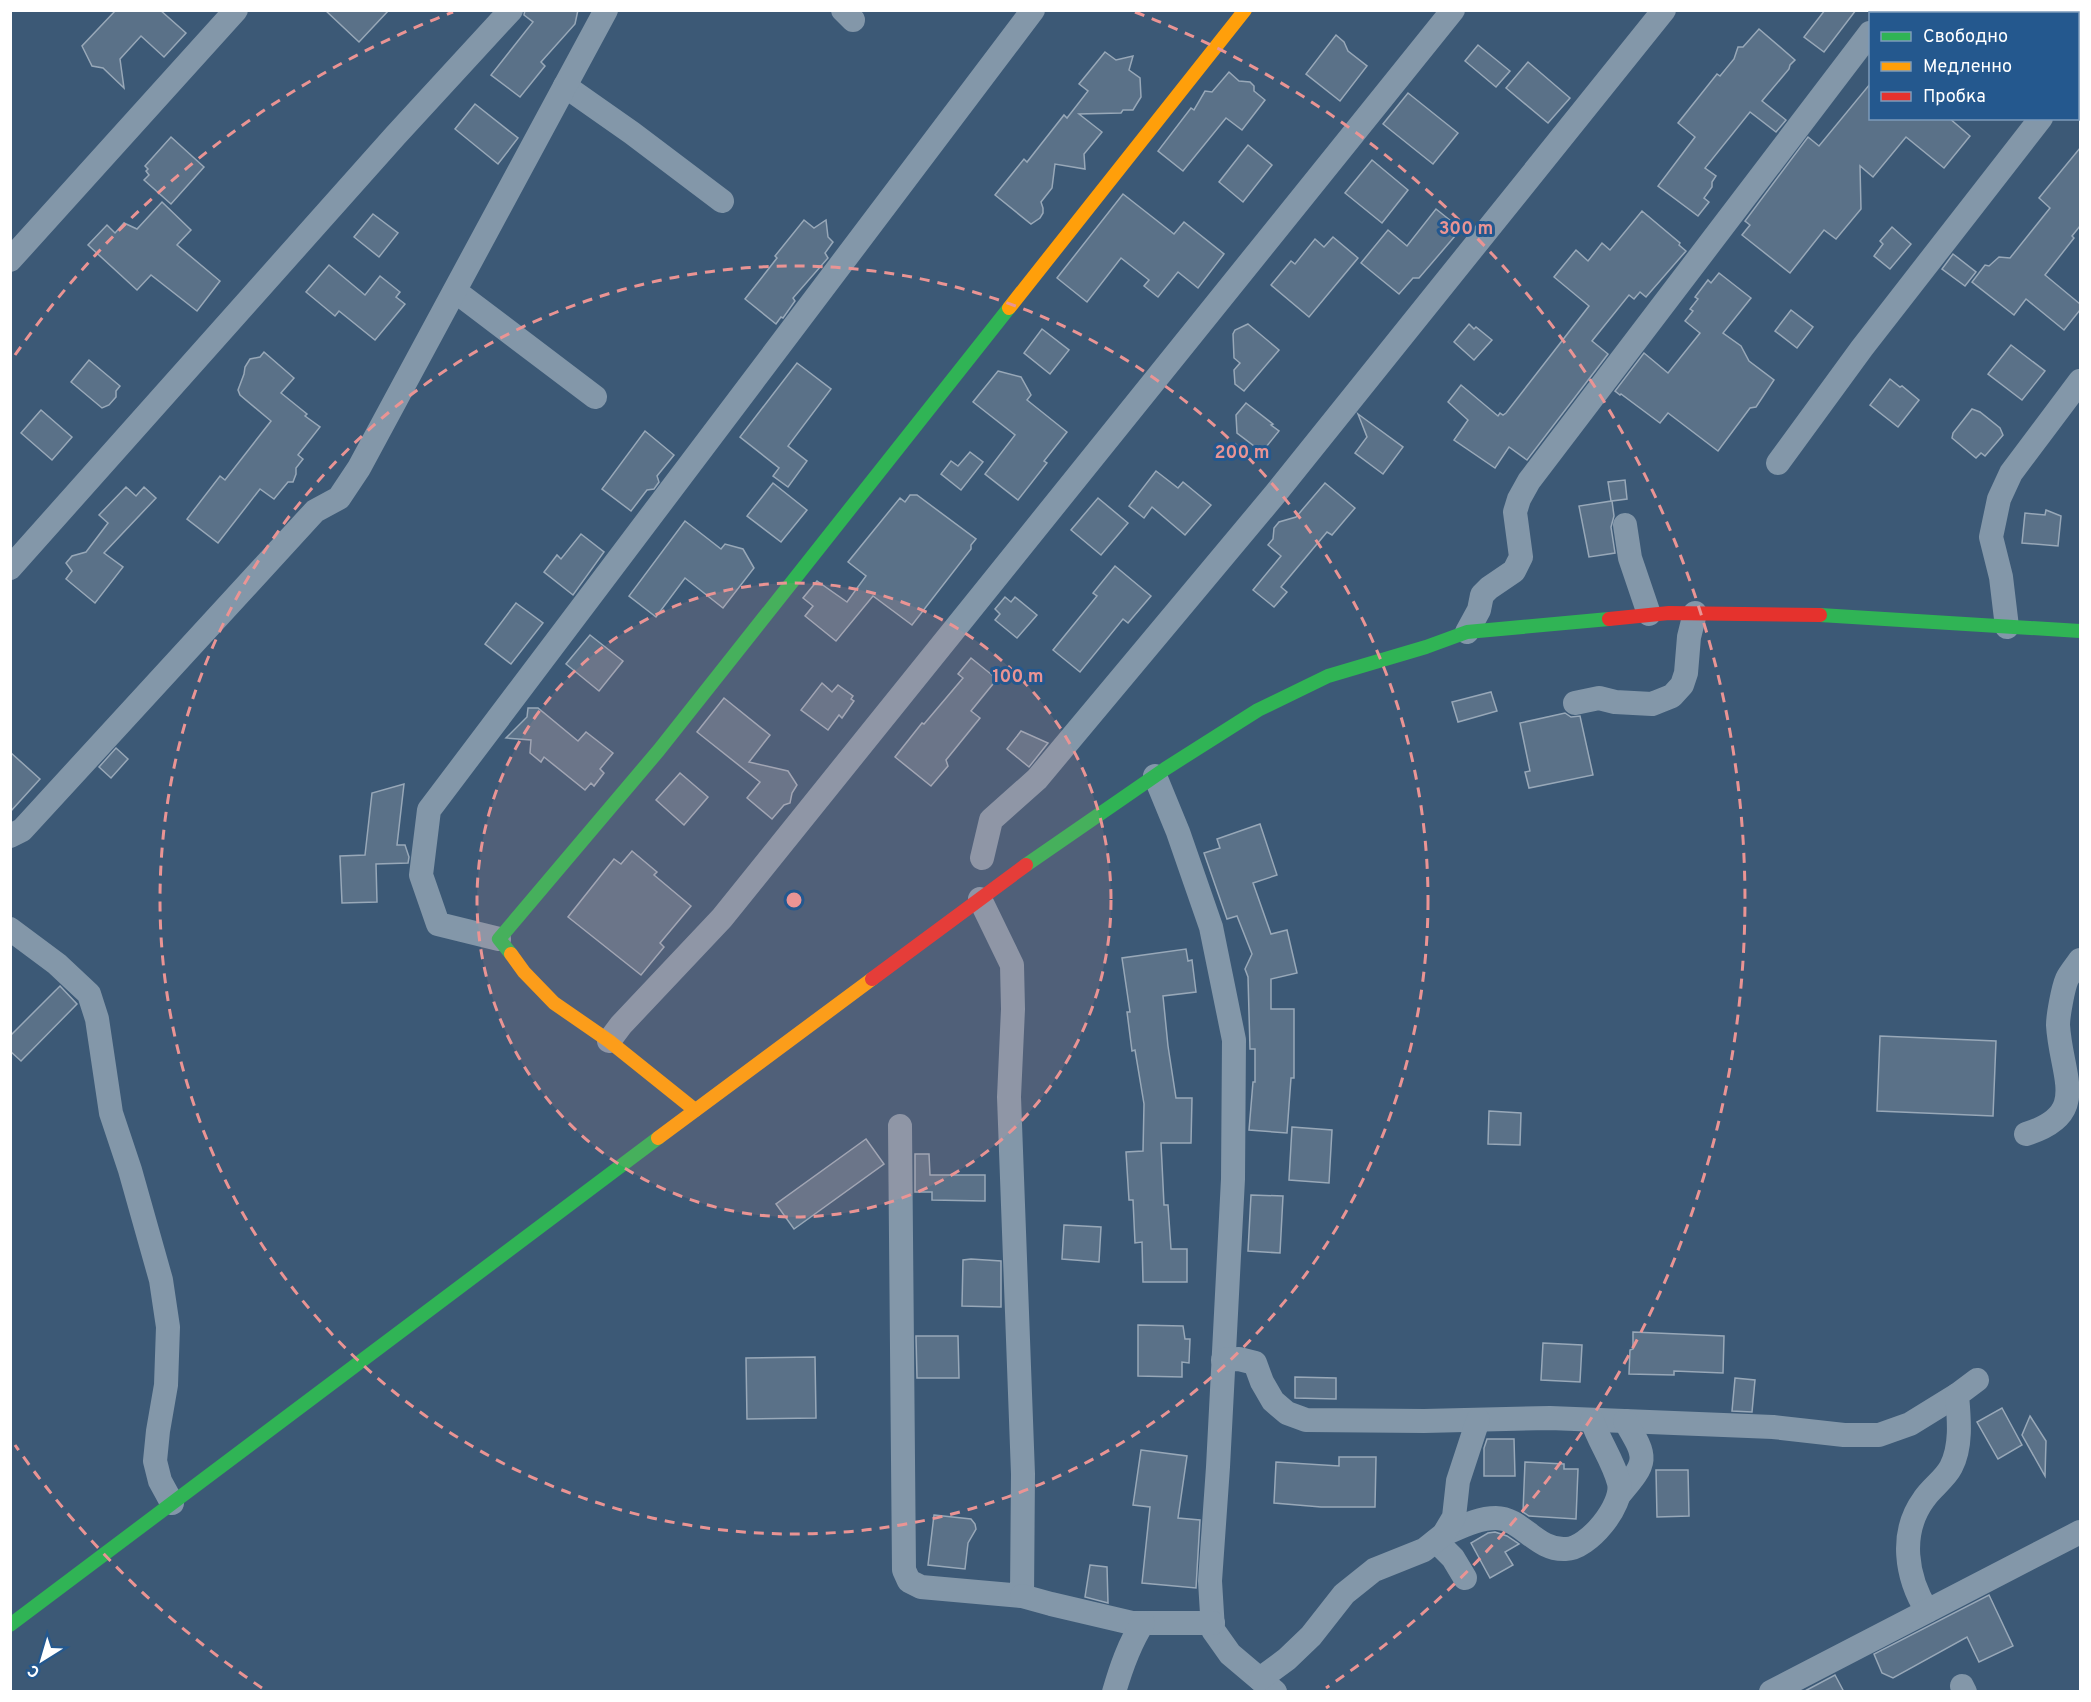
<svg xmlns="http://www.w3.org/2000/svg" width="2091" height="1702" font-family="Overpass,sans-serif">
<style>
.building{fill:#5a7188;stroke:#98a8b8;stroke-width:1.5}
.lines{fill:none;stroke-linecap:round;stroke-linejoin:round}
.street{stroke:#8397a9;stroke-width:24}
.fast{stroke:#30b455;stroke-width:14}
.slow{stroke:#ff9f0a;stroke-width:14}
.jam{stroke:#e5322d;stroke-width:14}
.ring{fill:none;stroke:#ea9494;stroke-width:3;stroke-dasharray:10 8}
.centre{fill:#ea9494;stroke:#24588e;stroke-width:3}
.ring-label{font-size:18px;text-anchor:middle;font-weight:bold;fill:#ea9494;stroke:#24588e;stroke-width:6;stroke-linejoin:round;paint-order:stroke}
</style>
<rect width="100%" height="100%" fill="#3c5976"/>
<g class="building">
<path d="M116,10H160L186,33L164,57L141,36L120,59L124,88L103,68L92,66L82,46Z"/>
<path d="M325,10H389L359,42Z"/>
<path d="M525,10H578L575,24L541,62L545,66L520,97L491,75L533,22L524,15Z"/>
<path d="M1825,10H1856L1824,52L1804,37Z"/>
<path d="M1759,29L1795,60L1790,65L1789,69L1762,101L1786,120L1776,132L1750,112L1705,168L1716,176L1712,182V187L1704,198L1709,202L1698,216L1658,186L1695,137L1678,123L1717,74L1720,76L1734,59L1738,47H1743Z"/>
<path d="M1336,35L1344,42L1348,51L1367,66L1340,101L1306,74Z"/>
<path d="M1478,45L1510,71L1496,87L1465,61Z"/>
<path d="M1105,52L1116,60L1133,56L1129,70L1140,78L1141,97L1133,110H1123L1121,113L1079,114L1102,132L1084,154L1085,169L1055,164L1052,188L1041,202L1043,208V213L1040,218L1031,224L995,195L1024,159L1027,162L1064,115L1067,118L1088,91L1079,84Z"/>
<path d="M1528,62L1570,98L1548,123L1506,88Z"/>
<path d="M1229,72L1239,81L1250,82L1254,86V91L1265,100L1242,130L1226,118L1183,171L1158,151L1191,108L1194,110L1205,91L1212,92Z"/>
<path d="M1870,84V118H1949L1970,136L1944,168L1906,137L1873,177L1860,166L1861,209L1836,239L1824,230L1790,273L1742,235L1750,225L1745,221L1808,137L1819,146Z"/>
<path d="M1408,93L1458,133L1433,164L1383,124Z"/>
<path d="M475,104L518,138L498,164L455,129Z"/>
<path d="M171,137L204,167L171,204L144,180L149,175L146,171L148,169L145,166Z"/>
<path d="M1248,145L1272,165L1243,202L1219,182Z"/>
<path d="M2080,148V226L2072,236L2074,238L2045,275L2080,304V310L2064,330L2026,299L2014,315L1972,282L1985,265L1989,266L1999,257L2010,258L2050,208L2039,198Z"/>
<path d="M1372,160L1408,190L1382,223L1345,193Z"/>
<path d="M1123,194L1174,234L1184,222L1224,254L1198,288L1178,272L1158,297L1144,286L1149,280L1121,258L1087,302L1057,278Z"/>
<path d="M162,202L191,230L177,245L220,281L197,311L151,275L137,290L88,245L107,225L115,233L124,223L137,229Z"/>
<path d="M1436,209L1461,229L1419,278H1413L1399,294L1361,263L1388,230L1407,246Z"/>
<path d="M1642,211L1680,243L1679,245L1686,251L1646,297L1640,292L1634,299L1629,295L1592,341L1608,354L1527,460L1509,447L1495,468L1454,440L1468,420L1448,402L1461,385L1498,416L1500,413L1503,415L1506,413L1589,306L1554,277L1576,250L1588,261L1602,243L1610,250Z"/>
<path d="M373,214L398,233L379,257L354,237Z"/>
<path d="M804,220L814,228L826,220L828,237L833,242L825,253L828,258L793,298L795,301L783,318L781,317L776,324L745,299L777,258L775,256Z"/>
<path d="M1892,227L1911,244L1890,269L1874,256L1883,244L1880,241Z"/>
<path d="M1333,237L1358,258L1309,317L1271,285L1291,261L1295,264L1315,239L1324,247Z"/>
<path d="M1953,254L1976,272L1965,286L1942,269Z"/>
<path d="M329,265L365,295L380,276L400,292L396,297L405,304L375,340L339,311L335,316L306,292Z"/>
<path d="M1719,273L1751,298L1723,333L1741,346L1749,361L1774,380L1756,407L1750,408L1718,451L1668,413L1660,423L1621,394L1620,395L1615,391L1644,353L1668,373L1700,333L1685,321L1693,311L1690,309L1698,299L1695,297L1708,280L1711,283Z"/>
<path d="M1791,310L1813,327L1797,348L1775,331Z"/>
<path d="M1248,324L1279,350L1244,391L1235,384L1234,370L1240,363L1234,358L1233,334L1235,330Z"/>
<path d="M1469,324L1474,329L1476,327L1492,340L1474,360L1454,342Z"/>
<path d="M1042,329L1069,350L1050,374L1024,353Z"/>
<path d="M2011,345L2045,371L2022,400L1988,374Z"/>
<path d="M264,352L294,378L281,393L307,414L305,416L320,427L298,455L303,459L296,468V474L293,482H288L274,499L260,489L218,543L187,519L220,476L225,480L271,421L240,395L238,390L244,374L245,367L250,359L260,357Z"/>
<path d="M89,360L120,386L116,391V397L109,405L102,408L71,382Z"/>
<path d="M797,363L831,389L788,446L807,461L788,487L773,476L779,468L740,437Z"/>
<path d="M998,371L1021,377L1031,395L1027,400L1067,432L1044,461L1047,463L1018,500L985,474L1015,435L973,402Z"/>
<path d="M1890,379L1900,387L1902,386L1919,400L1898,427L1870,405Z"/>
<path d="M1246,403L1273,424L1271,425L1279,431L1262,452L1237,433L1236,415Z"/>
<path d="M1972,409L1980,412L2000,428L2003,435L1985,456L1981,453L1976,458L1952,438L1953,433Z"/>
<path d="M41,410L72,437L52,460L21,433Z"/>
<path d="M1358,414L1403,447L1383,474L1355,453L1367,437Z"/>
<path d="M645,431L674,455L657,476L659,482L654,489L647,490L631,511L602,489Z"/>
<path d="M970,452L983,462L961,490L941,474L951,461L958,466Z"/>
<path d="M1156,471L1178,488L1183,482L1211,505L1185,535L1152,507L1144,518L1129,506Z"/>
<path d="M1625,480L1627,499L1612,501L1614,516L1611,527L1615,553L1589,557L1579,506L1611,501L1608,482Z"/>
<path d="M773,483L807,510L781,542L747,516Z"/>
<path d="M1325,483L1355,508L1332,535L1327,532L1281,587L1287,592L1274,607L1253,590L1281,556L1268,545L1273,539L1274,528L1279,522L1296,517Z"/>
<path d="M126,487L136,496L144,487L156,498L104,553L123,567L95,603L66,579L72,571L66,563L72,556L86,552L108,523L99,515Z"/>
<path d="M910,495H917L976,539L971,545V549L912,625L873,596L836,641L805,616L813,606L803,598L817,581L847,602L866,576L848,562L900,498L905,502Z"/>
<path d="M1098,498L1128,523L1101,555L1071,530Z"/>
<path d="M2046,510L2061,516L2058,546L2022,543L2025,513L2045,515Z"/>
<path d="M685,521L721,549L725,544L743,549L754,568L723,608L685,578L656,617L629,596Z"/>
<path d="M581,534L604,552L573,595L544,572L557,555L561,559Z"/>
<path d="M1115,566L1151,596L1128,623L1123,619L1080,672L1053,650L1097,596L1093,593Z"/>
<path d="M1005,597L1011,602L1015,597L1037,615L1017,638L995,620L1000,614L995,609Z"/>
<path d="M516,603L543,623L511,664L485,644Z"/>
<path d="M590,635L623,661L599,691L566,664Z"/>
<path d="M971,658L997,679L971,711L980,718L946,760L948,766L931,786L895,757L922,723L924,724L963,678L958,674Z"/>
<path d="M822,683L832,692L838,685L853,696L851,699L854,701L842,718L839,715L828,730L801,710Z"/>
<path d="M1491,692L1497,711L1458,722L1452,702Z"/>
<path d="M724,698L770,735L749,762L788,771L797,785L792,793L790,803L784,805L772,819L747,798L760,782L697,732Z"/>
<path d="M528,708H538L578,741L586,732L613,753L600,769L604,773L594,786L591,783L585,790L544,757L541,762L530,753L531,740L506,738L527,717Z"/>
<path d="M1565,713L1571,717L1580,716L1593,775L1529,788L1525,772L1530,771L1520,723Z"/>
<path d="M1021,731L1048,743L1029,767L1007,749Z"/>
<path d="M116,748L128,759L111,778L99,767Z"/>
<path d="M10,752L40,779L10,812Z"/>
<path d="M680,773L708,797L684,825L656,800Z"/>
<path d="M404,784L397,845H405L409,857L408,863L376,864L377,902L342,903L340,856L365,855L372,793Z"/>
<path d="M1260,824L1277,875L1253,883L1271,934L1287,930L1297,973L1271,979V1009H1294V1078H1291L1287,1133L1249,1130L1253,1082H1255V1049H1250L1248,977L1245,969L1252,954L1237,916L1227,919L1204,853L1220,848L1217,839Z"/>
<path d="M632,851L657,872L654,875L691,906L660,943L664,947L641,975L568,917L614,859L621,864Z"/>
<path d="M1186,949L1188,961L1192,960L1196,992L1163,996L1168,1046L1176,1098H1192L1191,1143H1161L1164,1205H1168L1171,1249H1187V1282H1143L1142,1242L1135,1243L1133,1200H1129L1126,1152L1143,1151L1144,1104L1135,1050L1132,1051L1127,1012H1130L1122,958Z"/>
<path d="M60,986L77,1004L21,1061L10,1051V1036Z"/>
<path d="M1880,1036L1996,1041L1993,1116L1877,1111Z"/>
<path d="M1489,1111L1521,1113L1520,1145L1488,1144Z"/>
<path d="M1292,1127L1332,1130L1329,1183L1289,1180Z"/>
<path d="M866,1139L884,1164L794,1229L776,1204Z"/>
<path d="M915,1154H929L930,1175H985V1201L932,1200V1192H915Z"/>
<path d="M1251,1195L1283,1196L1280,1253L1248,1251Z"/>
<path d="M1064,1225L1101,1227L1099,1262L1062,1259Z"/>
<path d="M971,1259L1001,1261V1307L962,1306L963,1260Z"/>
<path d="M1138,1325L1183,1326L1185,1339H1190L1189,1363L1182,1362V1377L1138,1376Z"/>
<path d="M1633,1332L1724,1336L1723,1373L1674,1371V1375L1629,1374L1630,1350L1633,1349Z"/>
<path d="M916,1336H958L959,1378H917Z"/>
<path d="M1543,1343L1582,1345L1580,1382L1541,1380Z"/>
<path d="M815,1357L816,1418L747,1419L746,1358Z"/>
<path d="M1295,1377L1336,1378V1399L1295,1398Z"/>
<path d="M1735,1378L1755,1380L1752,1412L1732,1411Z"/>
<path d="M2002,1408L2022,1445L1998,1459L1977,1422Z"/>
<path d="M2030,1416L2046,1441L2045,1476L2022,1435Z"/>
<path d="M1487,1439H1514L1515,1476H1484V1448Z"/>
<path d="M1141,1450L1187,1456L1178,1518L1200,1520L1196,1588L1142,1583L1150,1507L1133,1505Z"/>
<path d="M1339,1457H1376L1375,1507H1321L1274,1503L1276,1462L1339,1466Z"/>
<path d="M1525,1462L1564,1464V1469H1578L1576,1519L1529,1516L1523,1512Z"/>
<path d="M1656,1470H1688L1689,1516L1657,1517Z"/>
<path d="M934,1515L971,1519L975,1524L976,1529L968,1543L965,1569L928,1565Z"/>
<path d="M1495,1532L1507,1536L1519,1544L1505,1552L1513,1565L1490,1578L1471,1543L1488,1533Z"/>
<path d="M1090,1565L1107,1567L1108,1603L1085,1597Z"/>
<path d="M1989,1595L2013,1646L1979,1662L1967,1637L1893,1678L1882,1673L1874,1654Z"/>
<path d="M1835,1675L1844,1692H1803Z"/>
</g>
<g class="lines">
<g class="street">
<path d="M843,10L853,20"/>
<path d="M1886,14L1888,10"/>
<path d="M2078,73L2080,70"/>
<path d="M565,86L632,133L722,201"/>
<path d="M10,260L236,10"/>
<path d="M455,291L595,397"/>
<path d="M1778,463L1862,348L2041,118"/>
<path d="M1625,525L1630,558L1649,614"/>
<path d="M10,568L395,136L511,10"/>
<path d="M2007,627L2001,577L1991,537L1999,499L2011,473L2080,381"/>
<path d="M1467,632L1479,610L1482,595L1489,588L1514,571L1521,557L1515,512L1519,499L1529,481L1870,33"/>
<path d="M1575,703L1599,698L1615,702L1652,704L1672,696L1682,685L1686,673L1689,637L1695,613"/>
<path d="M1155,776L1178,832L1211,927L1234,1040L1233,1179L1218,1467L1210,1581L1213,1630L1230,1654L1275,1692"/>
<path d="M10,836L22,830L315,511L339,498L359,468L606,10"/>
<path d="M982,858L991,820L1037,779L1276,493L1664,10"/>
<path d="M10,929L57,964L89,994L97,1019L111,1113L130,1170L161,1280L168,1327L166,1385L158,1431L155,1461L160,1481L172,1503"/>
<path d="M499,939L438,924L421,875L429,810L1033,10"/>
<path d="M609,1041L621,1025L722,918L1453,10"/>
<path d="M900,1126L904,1570L909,1581L921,1587L1022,1596L1023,1474L1009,1097L1013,1009L1012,965L980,899"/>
<path d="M2026,1134C2091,1114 2061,1077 2058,1025C2058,1016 2063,988 2067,979C2070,973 2076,966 2080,960"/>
<path d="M1223,1360L1239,1359L1255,1363L1262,1382L1273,1401L1287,1413L1306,1420L1424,1421L1550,1418L1773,1427L1844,1435H1879L1910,1424L1957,1395"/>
<path d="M1619,1495C1648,1461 1648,1459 1625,1421"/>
<path d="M1444,1534C1461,1527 1478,1518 1496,1518C1522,1518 1536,1551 1566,1549C1588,1549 1624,1505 1619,1483C1613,1460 1599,1442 1592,1420"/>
<path d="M1436,1541L1453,1558L1465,1578"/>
<path d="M1022,1596L1051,1604L1132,1623H1213"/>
<path d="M1927,1611C1906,1577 1899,1533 1924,1499C1931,1488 1945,1479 1951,1467C1962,1446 1959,1418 1957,1395L1977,1380"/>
<path d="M1260,1679L1287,1659L1311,1636L1344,1594L1374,1570L1424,1550L1444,1534L1454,1517L1458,1481L1478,1420"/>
<path d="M1962,1686L1965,1692"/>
<path d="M1114,1692C1121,1668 1129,1644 1143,1623"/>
<path d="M1771,1692L2080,1532"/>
</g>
<g class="fast">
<path d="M1820,615L2080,631"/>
<path d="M1026,865L1165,769L1258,710L1328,676L1426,647L1467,632L1609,619"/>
<path d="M511,954L499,939L659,750L1009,308"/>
<path d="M10,1625L658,1138"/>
</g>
<g class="slow">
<path d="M1009,308L1245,10"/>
<path d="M511,954L524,972L554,1003L609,1041L695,1110"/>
<path d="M658,1138L872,979"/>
</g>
<g class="jam">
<path d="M1609,619L1669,613L1820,615"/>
<path d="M872,979L1026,865"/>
</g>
</g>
<circle cx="794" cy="900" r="317" fill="#ea9494" fill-opacity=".12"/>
<g class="ring">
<circle cx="794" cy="900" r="317"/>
<circle cx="794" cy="900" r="634"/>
<path d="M262 1688A951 951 0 0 1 15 1445M15 355A951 951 0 0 1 453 12M1135 12A951 951 0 0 1 1326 1688"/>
</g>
<circle cx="794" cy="900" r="9" class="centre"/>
<g class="ring-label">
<text x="1466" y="234">300 m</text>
<text x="1242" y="458">200 m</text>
<text x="1018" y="682">100 m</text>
</g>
<rect width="2091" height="1702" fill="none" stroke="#ffffff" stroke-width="24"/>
<rect x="1869" y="12" width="210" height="108" fill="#24588e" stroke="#7c9bbb" stroke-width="1.5"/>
<rect x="1881" y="32" width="30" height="9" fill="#30b455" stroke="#7c9bbb" stroke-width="1.5"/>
<text x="1923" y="42" font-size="18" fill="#ffffff">Свободно</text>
<rect x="1881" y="62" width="30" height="9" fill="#ff9f0a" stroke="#7c9bbb" stroke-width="1.5"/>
<text x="1923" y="72" font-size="18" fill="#ffffff">Медленно</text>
<rect x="1881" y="92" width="30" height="9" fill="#e5322d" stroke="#7c9bbb" stroke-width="1.5"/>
<text x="1923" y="102" font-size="18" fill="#ffffff">Пробка</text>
<g transform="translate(42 1660) rotate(217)" stroke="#24588e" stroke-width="4.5" paint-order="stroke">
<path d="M0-4.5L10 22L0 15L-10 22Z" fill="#ffffff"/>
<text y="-9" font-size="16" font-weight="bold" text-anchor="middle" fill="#ffffff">С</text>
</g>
</svg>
